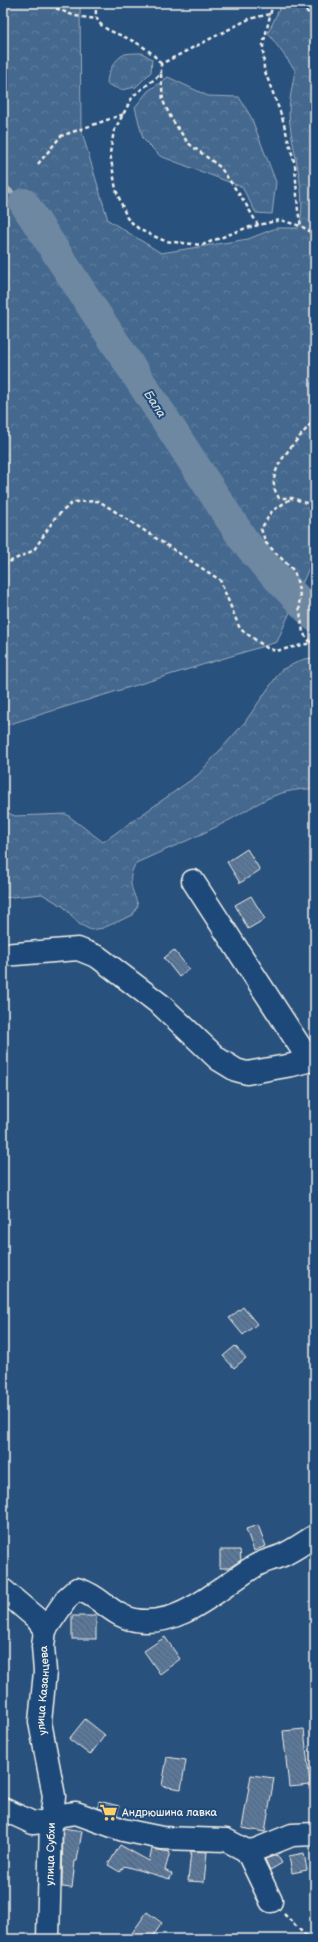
<svg xmlns="http://www.w3.org/2000/svg" width="318" height="1942" font-family="'Balsamiq Sans',sans-serif">
<style>
.forest{fill:url(#forest-crowns);stroke:#9cacbb}
.lines{fill:none;stroke-linecap:round;stroke-linejoin:round}
.stream{stroke:#a4b2be;stroke-width:5}
.river{stroke:#6e88a2;stroke-width:30}
.building{fill:url(#building-back-hatch);stroke:#f4f1e8}
.minor-casing{stroke:#f4f1e8;stroke-width:25}
.path{stroke:#f4f1e8;stroke-width:2.5;stroke-dasharray:4 3;stroke-linecap:butt}
.minor{stroke:#1f4a7a;stroke-width:22}
.labels{text-anchor:middle;stroke-width:4;stroke-linejoin:round;paint-order:stroke}
.street-label{font-size:11px;fill:#f4f1e8;stroke:#1f4a7a}
.poi-label{font-size:11px;fill:#f4f1e8;stroke:#1f4a7a;text-anchor:start}
.water-label{font-size:12px;font-style:italic;fill:#d9dcda;stroke:#1f4a7a}
</style>
<defs>
<pattern id="forest-crowns" width="20" height="18" patternUnits="userSpaceOnUse"><rect width="20" height="18" fill="#45688e"/><path d="M2 6a3 3 0 1 1 6 0M12 15a3 3 0 1 1 6 0" fill="none" stroke="#607e9e"/></pattern>
<pattern id="building-back-hatch" width="6" height="6" patternUnits="userSpaceOnUse"><rect width="6" height="6" fill="#5b7899"/><path d="M-1 5l2 2M0 0l6 6M5-1l2 2" fill="none" stroke="#536274"/></pattern>
</defs>
<rect width="100%" height="100%" fill="#28517e"/>
<filter id="ink" filterUnits="userSpaceOnUse"><feTurbulence type="fractalNoise" baseFrequency=".025" numOctaves="2"/><feDisplacementMap in="SourceGraphic" scale="8" xChannelSelector="R" yChannelSelector="G"/><feConvolveMatrix kernelMatrix="1 2 1 2 8 2 1 2 1" color-interpolation-filters="sRGB"/></filter>
<g filter="url(#ink)">
<g class="forest">
<path d="M3,3H80L81,129L108,220L161,253L248,239L276,228H298C310,200 290,144 289,113C289,99 293,84 295,70L268,33L282,3H315V554L277,642L3,726Z"/>
<path d="M142,53L152,59L151,72L136,87L121,90L107,84C107,73 114,59 125,54C130,53 137,53 142,53Z"/>
<path d="M168,77L208,96L239,97L251,117L276,182L272,214L256,213L242,187L160,156L143,139L135,107L148,91Z"/>
<path d="M315,658V789C272,788 256,807 220,825C193,839 164,850 136,863C126,880 132,888 138,905L133,915L103,928L91,930L79,924L64,907L42,894L3,898V811L15,816L66,814L103,842L198,775L245,722L281,670L304,659Z"/>
</g>
<g class="lines">
<path class="stream" d="M3,185L24,203"/>
<path class="river" d="M24,203L243,539L263,563L315,617"/>
</g>
<g class="building">
<path d="M247,849L260,870L240,883L227,862Z"/>
<path d="M251,896L265,919L248,929L235,905Z"/>
<path d="M174,950L189,969L179,977L164,958Z"/>
<path d="M243,1307L257,1324L243,1335L229,1318Z"/>
<path d="M235,1346L246,1358L234,1368L223,1356Z"/>
<path d="M258,1525L266,1546L254,1551L246,1529Z"/>
<path d="M220,1550H240L241,1560L229,1568H220Z"/>
<rect x="72" y="1616" width="24" height="23"/>
<path d="M165,1637L180,1659L160,1674L144,1651Z"/>
<path d="M85,1719L105,1735L90,1755L69,1739Z"/>
<path d="M304,1729L310,1785L289,1787L283,1731Z"/>
<path d="M167,1757L186,1760L181,1789L162,1786Z"/>
<path d="M251,1775L274,1778L265,1832L242,1828Z"/>
<path d="M99,1801L119,1806L117,1815L98,1808Z"/>
<path d="M63,1828L82,1831L77,1861H75L72,1888L62,1887Z"/>
<path d="M120,1845L149,1861L152,1849L170,1852L165,1870L172,1874L170,1879L124,1866L120,1872L108,1865Z"/>
<path d="M191,1851L207,1852L204,1882L188,1881Z"/>
<path d="M304,1853L307,1870L292,1873L289,1856Z"/>
<path d="M277,1855L282,1863L270,1870L265,1859Z"/>
<path d="M147,1912L162,1923L151,1939H140L132,1933Z"/>
</g>
<g class="lines">
<defs>
<g id="minor">
<path d="M193,881L309,1060"/>
<path d="M3,955L78,949L98,957L161,1005L218,1059L236,1070L247,1073L292,1065L315,1059"/>
<path d="M3,1590L36,1618L45,1630"/>
<path d="M3,1809L33,1823L51,1821L61,1815L76,1813L123,1830L162,1838L226,1840L247,1851L255,1850L292,1835L315,1834"/>
<path d="M247,1851L271,1901"/>
<path id="s1" d="M48,1939L51,1821L54,1796L40,1722L45,1672L43,1646L45,1630L67,1598L77,1589C99,1595 112,1616 135,1620C181,1628 218,1588 255,1566C263,1561 274,1559 283,1555C294,1550 305,1542 315,1536"/>
</g>
</defs>
<use href="#minor" class="minor-casing"/>
<g class="path">
<path d="M43,3L75,16L96,19"/>
<path d="M97,3C91,27 109,30 127,38C140,44 153,52 161,64"/>
<path d="M273,3L263,45L264,69L282,117L295,165L298,211L301,226"/>
<path d="M294,3L315,17"/>
<path d="M270,14L249,19L161,64V74L133,96L114,131L110,153L116,190L127,218L140,230L165,241L202,245L246,228L280,220L301,226L309,231L315,239"/>
<path d="M161,74L163,101L171,118L188,143L220,167L244,201L258,225"/>
<path d="M38,164L61,136L124,114"/>
<path d="M315,418C302,437 271,462 274,486C274,490 277,494 279,498H292L315,506"/>
<path d="M3,565L34,550L55,518L73,502L99,501L220,580L240,629L267,648L276,651L311,643L303,633L299,605L300,596L297,581L294,571L266,543L261,529L272,511L292,498"/>
<path d="M284,1914L309,1939"/>
</g>
<use href="#minor" class="minor"/>
</g>
</g>
<defs>
<symbol id="supermarket-bare" viewBox="-9 -9 18 18"><path d="M-6-5.5h2.5l.6 2H6L4.5 2H-2.5L-4.4-4H-6ZM-1.5 3.2a1.3 1.3 0 1 0 .1 0ZM3 3.2a1.3 1.3 0 1 0 .1 0Z" fill="#ffd166" stroke="#1f4a7a" stroke-width="2.5" paint-order="stroke"/></symbol>
</defs>
<g fill-rule="evenodd">
<use href="#supermarket-bare" x="96" y="1800" width="25" height="25"/>
</g>
<g class="labels">
<g class="street-label">
<text dy="4" stroke="none"><textPath href="#s1" startOffset="250">улица Казанцева</textPath></text>
<text dy="4" stroke="none"><textPath href="#s1" startOffset="85">улица Субхи</textPath></text>
</g>
<g class="poi-label">
<text x="122" y="1816">Андрюшина лавка</text>
</g>
<g class="water-label">
<text transform="translate(155 404) rotate(57)" y="4">Бала</text>
</g>
</g>
<rect width="318" height="1942" fill="none" stroke="#1f4a7a" stroke-width="16"/>
<rect x="8" y="8" width="302" height="1926" fill="none" stroke="#f4f1e8" stroke-width="1.5" filter="url(#ink)"/>
</svg>
